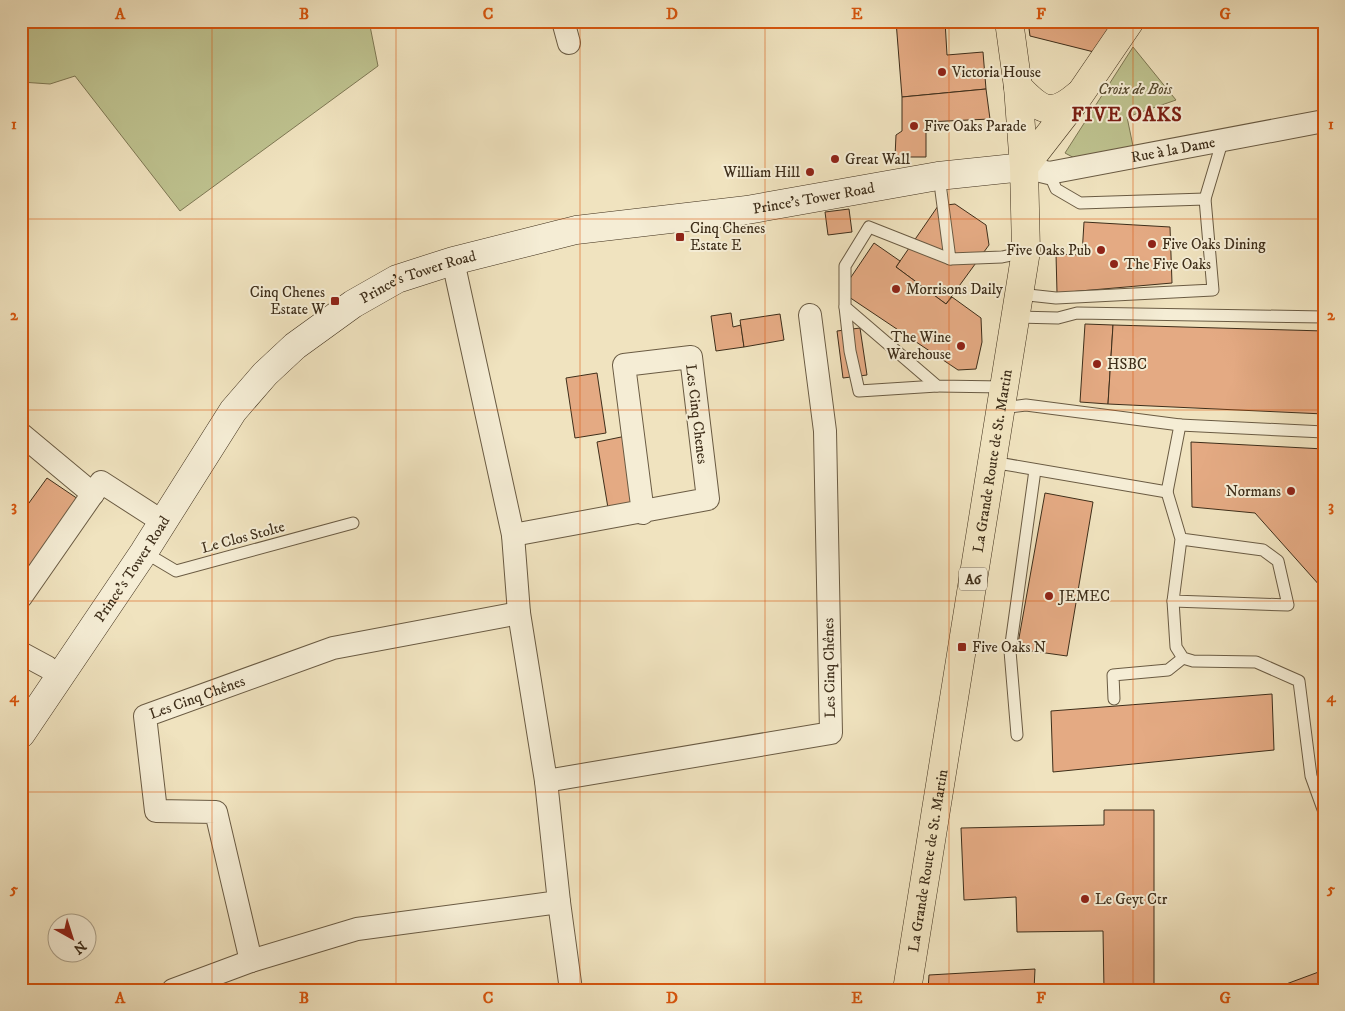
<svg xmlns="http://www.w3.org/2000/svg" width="1345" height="1011" font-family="'IM FELL DW Pica',serif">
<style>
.green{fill:#bec28f;stroke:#7e7854}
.building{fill:#e4aa83;stroke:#3e2e1a}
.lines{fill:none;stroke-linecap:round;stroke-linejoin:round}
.lane-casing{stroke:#6a5b43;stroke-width:13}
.street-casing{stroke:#6a5b43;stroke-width:24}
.secondary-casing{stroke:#3e2e1a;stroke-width:29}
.primary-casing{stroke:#3e2e1a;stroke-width:29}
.lane{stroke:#f5edd5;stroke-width:11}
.street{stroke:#f5edd5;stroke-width:22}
.secondary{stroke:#f5edd5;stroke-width:28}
.primary{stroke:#f0e3bf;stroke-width:28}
.grid{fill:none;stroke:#d7550d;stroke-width:1;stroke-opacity:0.55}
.poi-dot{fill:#8f2418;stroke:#f5edd5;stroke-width:2}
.labels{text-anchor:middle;stroke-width:4;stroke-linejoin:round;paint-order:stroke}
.shield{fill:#f5edd5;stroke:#756752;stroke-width:1}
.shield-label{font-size:14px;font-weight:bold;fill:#3e2e1a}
.poi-label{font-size:15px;fill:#3e2e1a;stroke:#f5edd5;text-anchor:start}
.park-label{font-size:15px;font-style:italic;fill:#584c31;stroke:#f5edd5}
.street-label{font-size:15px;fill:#3e2e1a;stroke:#f5edd5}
.district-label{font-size:20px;font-weight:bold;letter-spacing:1px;fill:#7a1f14;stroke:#f5edd5}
.neatline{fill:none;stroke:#d7550d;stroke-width:2}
.grid-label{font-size:16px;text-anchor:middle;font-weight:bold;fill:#d7550d}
</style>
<rect width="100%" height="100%" fill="#f0e3bf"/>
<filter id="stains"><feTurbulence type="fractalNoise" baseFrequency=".004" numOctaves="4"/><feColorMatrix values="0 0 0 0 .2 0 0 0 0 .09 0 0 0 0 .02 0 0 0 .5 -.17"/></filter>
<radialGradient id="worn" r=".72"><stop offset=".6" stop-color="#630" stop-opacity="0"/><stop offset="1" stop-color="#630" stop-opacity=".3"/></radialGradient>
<g class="green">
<path d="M21,21H369L378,66L180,211L75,76L50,84L21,82Z"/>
<path d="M1133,47L1176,100L1127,117L1134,151L1080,161L1065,153Z"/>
</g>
<g class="building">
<path d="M896,21H945L947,55L983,52L986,89L902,97Z"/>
<path d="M1028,21H1116L1094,52L1030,36Z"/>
<path d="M986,89L990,119L926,122V157H895L896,135L902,131V97Z"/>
<path d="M955,204L986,225L989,245L946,304L896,267L938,206Z"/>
<path d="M849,209L852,232L828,235L825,212Z"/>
<path d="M1084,222L1170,227L1172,283L1057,293L1056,254L1082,255Z"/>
<path d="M874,243L900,261L896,267L946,304L952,297L981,318L982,342L976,369L958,370L849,297L847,283Z"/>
<path d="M731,313L733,327L741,325L744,347L716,351L711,316Z"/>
<path d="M780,314L784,340L744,347L740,320Z"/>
<path d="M1085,324L1113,325L1108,404L1080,402Z"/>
<path d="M1113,325L1324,331V414L1108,404Z"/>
<path d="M860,328L867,375L843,378L837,331Z"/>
<path d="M597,373L606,433L575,438L566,378Z"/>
<path d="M626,436L637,503L608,508L597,442Z"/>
<path d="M1191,442L1324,449V653L1321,587L1255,513L1192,507Z"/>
<path d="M47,478L78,499L21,580V514Z"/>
<path d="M1045,493L1093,502L1067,656L1017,649Z"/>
<path d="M1272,694L1274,750L1053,772L1051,711Z"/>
<path d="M1104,810H1154V990H1104L1103,931L1017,932L1016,897L964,900L961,828L1104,825Z"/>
<path d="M1035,969L1034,990H928L929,975Z"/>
<path d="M1324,970V990H1270Z"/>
</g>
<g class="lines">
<defs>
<g id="lane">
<path d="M939,176L950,259L1002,257L1025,252"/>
<path d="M1205,199L1223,139"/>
<path d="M950,259L869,227L845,266V307L937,386L1004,387"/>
<path d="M1019,294L1056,298L1213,290L1205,199L1080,203L1056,189L1049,173"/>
<path d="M845,307L850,351L859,391L937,386"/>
<path d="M1016,317L1058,318L1077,313L1324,317"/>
<path d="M1180,425L1324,432"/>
<path d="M992,462L1167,492L1180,425L1026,405L1001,408"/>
<path d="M1167,492L1181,539L1263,550L1278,561L1288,605L1173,601L1181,539"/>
<path d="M144,552L176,571L353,523"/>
<path d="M1173,601L1176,647L1183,658L1193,661L1256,662L1299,681L1311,776L1324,812"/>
<path d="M1114,699L1113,675L1168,670L1183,658"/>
<path d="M1017,735L1010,651L1035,470"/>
</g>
<g id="street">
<path d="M563,21L569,43"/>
<path id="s1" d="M1024,167L1049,173L1324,121"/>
<path d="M21,434L93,494"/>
<path d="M513,535L708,499L691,357L624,365L643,513"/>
<path d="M21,597L101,482L163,522"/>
<path d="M21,653L47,667"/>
<path d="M546,781L831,733L825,431L810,315"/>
<path d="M559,902L571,990"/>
<path id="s2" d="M251,961L216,812L156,811L145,716L333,648L519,613"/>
<path d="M173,990L251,961L357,929L559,902L546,781L519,613L513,535L453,261"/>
</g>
<g id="secondary">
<path id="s3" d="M21,734L144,552L233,411L265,374L295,346L353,304L397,279L453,261L576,230L747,210L938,176L1024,167"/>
</g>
<g id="primary">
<path d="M1018,87C1041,111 1051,118 1078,95"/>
<path d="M1024,167L1076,100L1130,21"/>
<path id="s4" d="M907,990L1026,251L1024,167L1018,87L1009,21"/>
</g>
</defs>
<use href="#lane" class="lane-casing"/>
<use href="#street" class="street-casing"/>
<use href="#secondary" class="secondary-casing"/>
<use href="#primary" class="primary-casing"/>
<use href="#lane" class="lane"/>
<use href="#street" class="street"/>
<use href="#secondary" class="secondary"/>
<use href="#primary" class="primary"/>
</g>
<path class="grid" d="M212,21V990M396,21V990M580,21V990M765,21V990M949,21V990M1133,21V990M21,219H1324M21,410H1324M21,601H1324M21,792H1324"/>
<g class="poi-dot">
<circle cx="942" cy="72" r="5"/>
<circle cx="914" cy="126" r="5"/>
<circle cx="835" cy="159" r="5"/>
<circle cx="810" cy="172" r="5"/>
<rect x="675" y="232" width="10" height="10" rx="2.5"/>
<circle cx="1152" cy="244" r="5"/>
<circle cx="1101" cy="250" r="5"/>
<circle cx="1114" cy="264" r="5"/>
<circle cx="896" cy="289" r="5"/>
<rect x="330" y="296" width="10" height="10" rx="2.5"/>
<circle cx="961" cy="346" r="5"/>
<circle cx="1097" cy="364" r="5"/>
<circle cx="1291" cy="491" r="5"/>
<circle cx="1049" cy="596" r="5"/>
<rect x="957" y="642" width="10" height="10" rx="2.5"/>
<circle cx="1085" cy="899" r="5"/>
</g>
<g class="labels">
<rect class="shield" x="959" y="567.5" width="28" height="23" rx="4"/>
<g class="shield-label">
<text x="973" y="584">A6</text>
</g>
<g class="poi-label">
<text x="952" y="77">Victoria House</text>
<text x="924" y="131">Five Oaks Parade</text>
<text x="845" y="164">Great Wall</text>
<text x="800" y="177" text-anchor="end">William Hill</text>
<text x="690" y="233">Cinq Chenes<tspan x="690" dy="17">Estate E</tspan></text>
<text x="1162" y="249">Five Oaks Dining</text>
<text x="1091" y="255" text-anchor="end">Five Oaks Pub</text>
<text x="1124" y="269">The Five Oaks</text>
<text x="906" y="294">Morrisons Daily</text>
<text x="325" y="297" text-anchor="end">Cinq Chenes<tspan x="325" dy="17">Estate W</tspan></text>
<text x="951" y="342" text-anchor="end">The Wine<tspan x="951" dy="17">Warehouse</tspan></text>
<text x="1107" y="369">HSBC</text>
<text x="1281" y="496" text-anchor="end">Normans</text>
<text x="1059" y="601">JEMEC</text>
<text x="972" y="652">Five Oaks N</text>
<text x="1095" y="904">Le Geyt Ctr</text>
</g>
<g class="park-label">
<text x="1135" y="94">Croix de Bois</text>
</g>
<g class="street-label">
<text dy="5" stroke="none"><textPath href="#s1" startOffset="152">Rue à la Dame</textPath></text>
<text dy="5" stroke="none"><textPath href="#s3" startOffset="1024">Prince's Tower Road</textPath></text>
<text dy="5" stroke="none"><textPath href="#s3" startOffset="619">Prince's Tower Road</textPath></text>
<text transform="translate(697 414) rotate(83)" y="5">Les Cinq Chenes</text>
<text dy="5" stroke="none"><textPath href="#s4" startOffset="536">La Grande Route de St. Martin</textPath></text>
<text transform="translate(243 537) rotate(-15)" y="5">Le Clos Stolte</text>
<text dy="5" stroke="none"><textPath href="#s3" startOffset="199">Prince's Tower Road</textPath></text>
<text transform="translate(829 668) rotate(-91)" y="5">Les Cinq Chênes</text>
<text dy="5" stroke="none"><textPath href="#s2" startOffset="364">Les Cinq Chênes</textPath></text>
<text dy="5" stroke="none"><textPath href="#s4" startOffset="131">La Grande Route de St. Martin</textPath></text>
</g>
<g class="district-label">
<text x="1127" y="121">FIVE OAKS</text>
</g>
</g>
<rect width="1345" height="1011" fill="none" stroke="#f0e3bf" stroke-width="55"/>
<g transform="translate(72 938) rotate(141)"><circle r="24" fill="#f5edd5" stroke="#aca18a"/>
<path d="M0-4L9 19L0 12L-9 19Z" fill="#8f2418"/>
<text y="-8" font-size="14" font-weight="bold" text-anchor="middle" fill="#3e2e1a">N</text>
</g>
<rect x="28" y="28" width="1290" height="956" class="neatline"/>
<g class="grid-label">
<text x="120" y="19">A</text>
<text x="304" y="19">B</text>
<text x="488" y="19">C</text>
<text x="672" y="19">D</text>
<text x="857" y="19">E</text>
<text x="1041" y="19">F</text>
<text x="1225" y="19">G</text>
<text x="14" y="129">1</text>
<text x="1331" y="129">1</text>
<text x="14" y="320">2</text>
<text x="1331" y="320">2</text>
<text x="14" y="511">3</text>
<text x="1331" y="511">3</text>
<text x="14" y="702">4</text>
<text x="1331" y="702">4</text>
<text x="14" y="894">5</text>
<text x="1331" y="894">5</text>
<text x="120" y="1003">A</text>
<text x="304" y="1003">B</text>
<text x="488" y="1003">C</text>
<text x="672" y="1003">D</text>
<text x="857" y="1003">E</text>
<text x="1041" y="1003">F</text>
<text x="1225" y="1003">G</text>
</g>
<rect width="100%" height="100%" filter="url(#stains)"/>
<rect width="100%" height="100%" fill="url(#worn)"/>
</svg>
